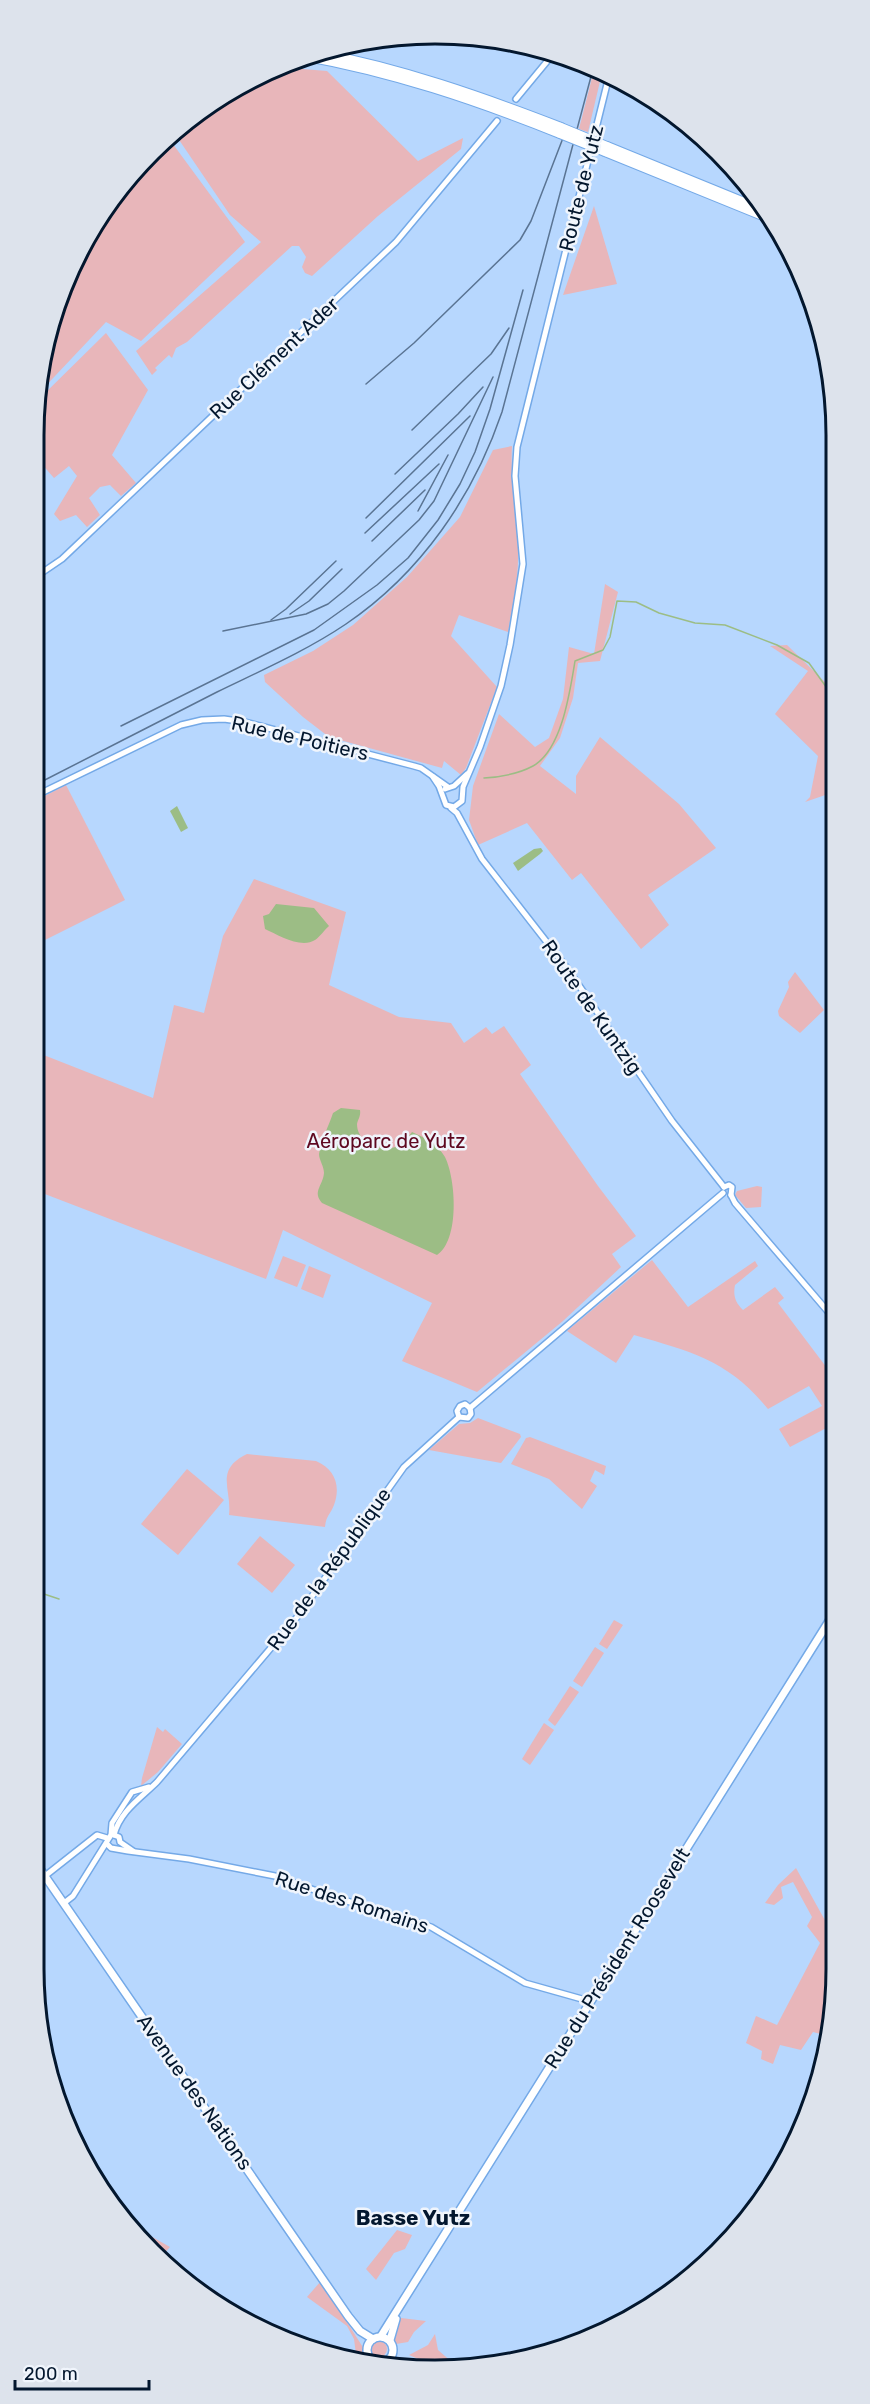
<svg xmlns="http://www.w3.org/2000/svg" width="870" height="2404" font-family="Rubik,sans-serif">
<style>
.green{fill:#e8b6ba}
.water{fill:#9cbd85}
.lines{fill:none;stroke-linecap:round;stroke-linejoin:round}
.stream{stroke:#9cbd85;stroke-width:1.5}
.minor-casing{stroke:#74a9e7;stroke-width:8}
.major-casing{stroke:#74a9e7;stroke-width:10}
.highway-casing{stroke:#74a9e7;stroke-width:10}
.minor{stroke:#fff;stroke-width:5}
.major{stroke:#fff;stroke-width:7}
.highway{stroke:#fff;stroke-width:8}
.rail{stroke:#5a7493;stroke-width:1.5}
.highway-bridge-casing{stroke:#74a9e7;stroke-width:10;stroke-linecap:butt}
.highway-bridge{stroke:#fff;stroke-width:8}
.labels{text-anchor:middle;stroke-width:5;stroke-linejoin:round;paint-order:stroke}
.street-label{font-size:20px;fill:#03172e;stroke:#f0f5fc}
.park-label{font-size:20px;fill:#5e0820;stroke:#f0f5fc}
.neighbourhood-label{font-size:21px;font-weight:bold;fill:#03172e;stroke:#f0f5fc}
.rim{fill:none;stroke:#03172e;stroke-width:3}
</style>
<rect width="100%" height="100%" fill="#b7d7fe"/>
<g class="green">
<path d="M278,67L327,71L418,161L463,138L461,149L378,216L312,276L305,273L302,267L306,257L299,246H292L187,342L176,348L172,358L169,355L155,368L157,370L152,375L136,351L261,242L230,215L173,131L234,87Z"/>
<path d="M594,70L602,73L588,132L579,129Z"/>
<path d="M167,136L245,242L141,341L106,322L38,394L47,331L74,258L116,191Z"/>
<path d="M594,206L617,284L563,295Z"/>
<path d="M106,333L148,390L112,455L136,483L121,496L110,485L100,487L89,498L100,515L87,527L76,515L60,521L54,514L77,476L69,466L54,478L40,462L42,434L35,421L38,400Z"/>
<path d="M512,446C510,480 517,514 518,549C519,577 513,604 508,632L459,615L451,636L497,687L466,768L461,775L444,761L442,768L329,737L303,717L265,682L264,675L313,651L353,625L407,577L460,517L493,450Z"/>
<path d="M605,584L618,592L600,661L578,663L573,698L560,738L540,766L576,794V776L600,737L679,804L716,848L648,895L669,925L641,949L581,873L572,880L527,823L478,845L469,820L473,786L499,714L535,747L549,738L563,699L569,647L594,654Z"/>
<path d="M787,645L827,684L834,709V792L805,802L810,797L818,756L775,714L808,671L770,646Z"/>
<path d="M66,785L125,900L35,945V801Z"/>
<path d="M254,879L346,912L329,985L399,1017L451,1023L464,1043L486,1027L492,1034L504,1026L531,1065L520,1074L598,1186L636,1236L612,1254L621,1267L563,1321L477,1392L402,1361L432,1303L283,1230L266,1279L37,1191L36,1052L153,1098L174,1005L204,1013L223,936Z"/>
<path d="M795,972L824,1010L800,1033L779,1016L778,1011L789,987L788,982Z"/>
<path d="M757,1186L762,1187L761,1207L746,1208L735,1195L737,1191Z"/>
<path d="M283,1256L306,1265L297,1287L274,1278Z"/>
<path d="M652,1260L688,1307L755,1261L758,1266L735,1285C733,1295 735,1302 743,1310L775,1287L784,1298L778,1303L836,1380V1423L790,1447L779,1429L822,1406L809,1386L768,1409C728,1360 692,1352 634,1335L616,1363L567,1331Z"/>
<path d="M309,1266L331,1275L323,1298L301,1289Z"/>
<path d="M478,1418L520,1434L521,1437L501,1463L429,1450L459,1424L470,1423Z"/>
<path d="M530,1437L606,1466L604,1475L595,1470L590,1481L597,1486L582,1509L549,1479L511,1464L526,1438Z"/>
<path d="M247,1454L316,1461C335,1469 341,1486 334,1505C330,1515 326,1516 325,1527L229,1515C232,1489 214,1470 247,1454Z"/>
<path d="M187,1469L224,1500L178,1555L141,1524Z"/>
<path d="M260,1536L295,1565L272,1593L237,1564Z"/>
<path d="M614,1620L623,1625L607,1649L599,1644Z"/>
<path d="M595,1647L604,1653L582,1687L573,1681Z"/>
<path d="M570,1686L579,1692L555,1726L548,1720Z"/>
<path d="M544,1723L554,1730L530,1765L522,1759Z"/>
<path d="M157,1727L163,1732L165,1729L182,1744L158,1772L141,1786L142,1778Z"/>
<path d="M796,1868L837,1942V1969L828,2036L813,2032L801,2050L780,2045L773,2064L761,2059L762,2051L746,2043L756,2016L777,2025L820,1943L807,1926L812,1917L793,1882L781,1887L783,1898L774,1905L765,1903L778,1885Z"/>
<path d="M124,2221L170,2247L159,2259L133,2234Z"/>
<path d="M397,2230L412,2235L405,2249L394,2253L376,2280L366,2269Z"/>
<path d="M321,2281L364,2349V2355L360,2356L356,2354L354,2339L347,2326L307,2297Z"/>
<path d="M401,2318L426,2321L414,2332L408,2342L396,2344L393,2337Z"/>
<path d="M435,2334L438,2350L461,2370L434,2369L430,2364L409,2355L428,2345Z"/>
<circle cx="379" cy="2349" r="8"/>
</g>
<g class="water">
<path d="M177,806L188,828L181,832L170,811Z"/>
<path d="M541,848L543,851L540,854L518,871L513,863L534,849Z"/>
<path d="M276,904L314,908L329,926C324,930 320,937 315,940C301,949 278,935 265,929L263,916L269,914Z"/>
<path d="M341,1108L360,1110C361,1116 358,1119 357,1124C357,1144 383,1153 398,1146C404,1143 408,1137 412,1132C425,1138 437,1143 445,1157C456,1179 460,1240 437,1255L322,1203C312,1191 323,1186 324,1173C324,1166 319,1160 319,1154C321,1141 329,1125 333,1113Z"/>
</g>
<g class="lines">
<g class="stream">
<path d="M484,778C501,777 518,774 533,766C562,750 570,691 575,661L603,650L610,637L617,601L636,602L659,613L695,623L725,625L777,645L809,663L834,698"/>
<path d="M38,1592L59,1599"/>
</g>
<defs>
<g id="minor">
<path d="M516,99L554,53"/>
<path d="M34,578L62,559L396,242L497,121"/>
<path d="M433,777L439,786L446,805L454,807L462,801L463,787L480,747L501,686L510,645L523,564L515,476L517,447L609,76"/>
<path d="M445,789L454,786L467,774"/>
<path d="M35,796L181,725L202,720L224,719L245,722L414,766L421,768L448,787"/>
<path d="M451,808L457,813L482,859L567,968L672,1121L724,1187"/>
<path d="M724,1187L729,1185L732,1187L731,1195"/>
<path d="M731,1195L735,1203L836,1321"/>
<path d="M470,1408L723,1193"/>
<path d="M459,1417L457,1411L460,1406L465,1404L470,1408"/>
<path d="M459,1417L468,1418L471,1414L470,1408"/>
<path d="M111,1835L112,1823L132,1792L149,1787"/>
<path d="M114,1835C120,1811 141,1798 157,1782L298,1616L404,1467L459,1417"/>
<path d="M114,1835L119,1837L120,1842L133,1851"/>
<path d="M107,1844L111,1848L128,1851L189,1859L275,1876L334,1897L431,1927L525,1983L589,2001"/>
<path d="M45,1876L97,1835L107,1838"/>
<path d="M64,1903L73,1896L111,1835"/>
</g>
<g id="major">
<path d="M40,1869L348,2316L360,2331L373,2339"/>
<path d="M381,2336L836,1610"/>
<circle cx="380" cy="2350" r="13"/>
<path d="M390,2340L396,2319"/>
</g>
<g id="highway">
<path d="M316,52C401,68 481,96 561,127"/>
<path d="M302,56C392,72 475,100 560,134"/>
<path d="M607,146L764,210"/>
<path d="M605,152L770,219"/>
</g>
</defs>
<use href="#minor" class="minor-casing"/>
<use href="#major" class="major-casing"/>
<use href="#highway" class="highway-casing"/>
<use href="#minor" class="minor"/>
<use href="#major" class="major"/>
<use href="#highway" class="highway"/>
<g class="rail">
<path d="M366,384L414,343L520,240L531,221L563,138"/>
<path d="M412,430L491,354L509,328"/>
<path d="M395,474L458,414L483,387"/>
<path d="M418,511L448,455"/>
<path d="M366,518L470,416"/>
<path d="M365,533L439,464"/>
<path d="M372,541L425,490"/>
<path d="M290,614L309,601L342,569"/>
<path d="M271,620L286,609L336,561"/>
<path d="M223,631L306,614L328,604L344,591L419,520L434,501L493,377"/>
<path d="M121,726L314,630L377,585L408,558L438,520L460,484L475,452L490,409L523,290"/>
<path d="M35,785C96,754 156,723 217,692C260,671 306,651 346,624C421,573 473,497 502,412L593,69"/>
</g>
<defs>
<g id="highway-bridge">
<path d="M561,127L607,146"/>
<path d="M560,134L605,152"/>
</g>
</defs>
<use href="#highway-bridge" class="highway-bridge-casing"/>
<use href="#highway-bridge" class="highway-bridge"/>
</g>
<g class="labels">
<g class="street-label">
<text transform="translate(581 188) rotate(-76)" y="7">Route de Yutz</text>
<text transform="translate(274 358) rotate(-43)" y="7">Rue Clément Ader</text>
<text transform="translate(300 738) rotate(13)" y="7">Rue de Poitiers</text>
<text transform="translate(592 1007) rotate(55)" y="7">Route de Kuntzig</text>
<text transform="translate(329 1569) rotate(-54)" y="7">Rue de la République</text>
<text transform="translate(352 1902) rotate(18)" y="7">Rue des Romains</text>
<text transform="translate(617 1958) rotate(-58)" y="7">Rue du Président Roosevelt</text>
<text transform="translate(195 2092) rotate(55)" y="7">Avenue des Nations</text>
</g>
<g class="park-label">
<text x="386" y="1148">Aéroparc de Yutz</text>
</g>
<g class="neighbourhood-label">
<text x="413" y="2225">Basse Yutz</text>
</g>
</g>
<path d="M0 0H870V2404H0ZM435 44H435A391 391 0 0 1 826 435V1969A391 391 0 0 1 435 2360H435A391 391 0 0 1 44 1969V435A391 391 0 0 1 435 44Z" fill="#dde3ec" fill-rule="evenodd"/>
<path class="rim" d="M435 44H435A391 391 0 0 1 826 435V1969A391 391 0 0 1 435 2360H435A391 391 0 0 1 44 1969V435A391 391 0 0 1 435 44Z"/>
<path d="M15 2380v9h134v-9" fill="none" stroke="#03172e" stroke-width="3"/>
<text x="24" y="2380" font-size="18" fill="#03172e" stroke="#f0f5fc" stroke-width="4.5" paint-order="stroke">200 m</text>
</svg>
